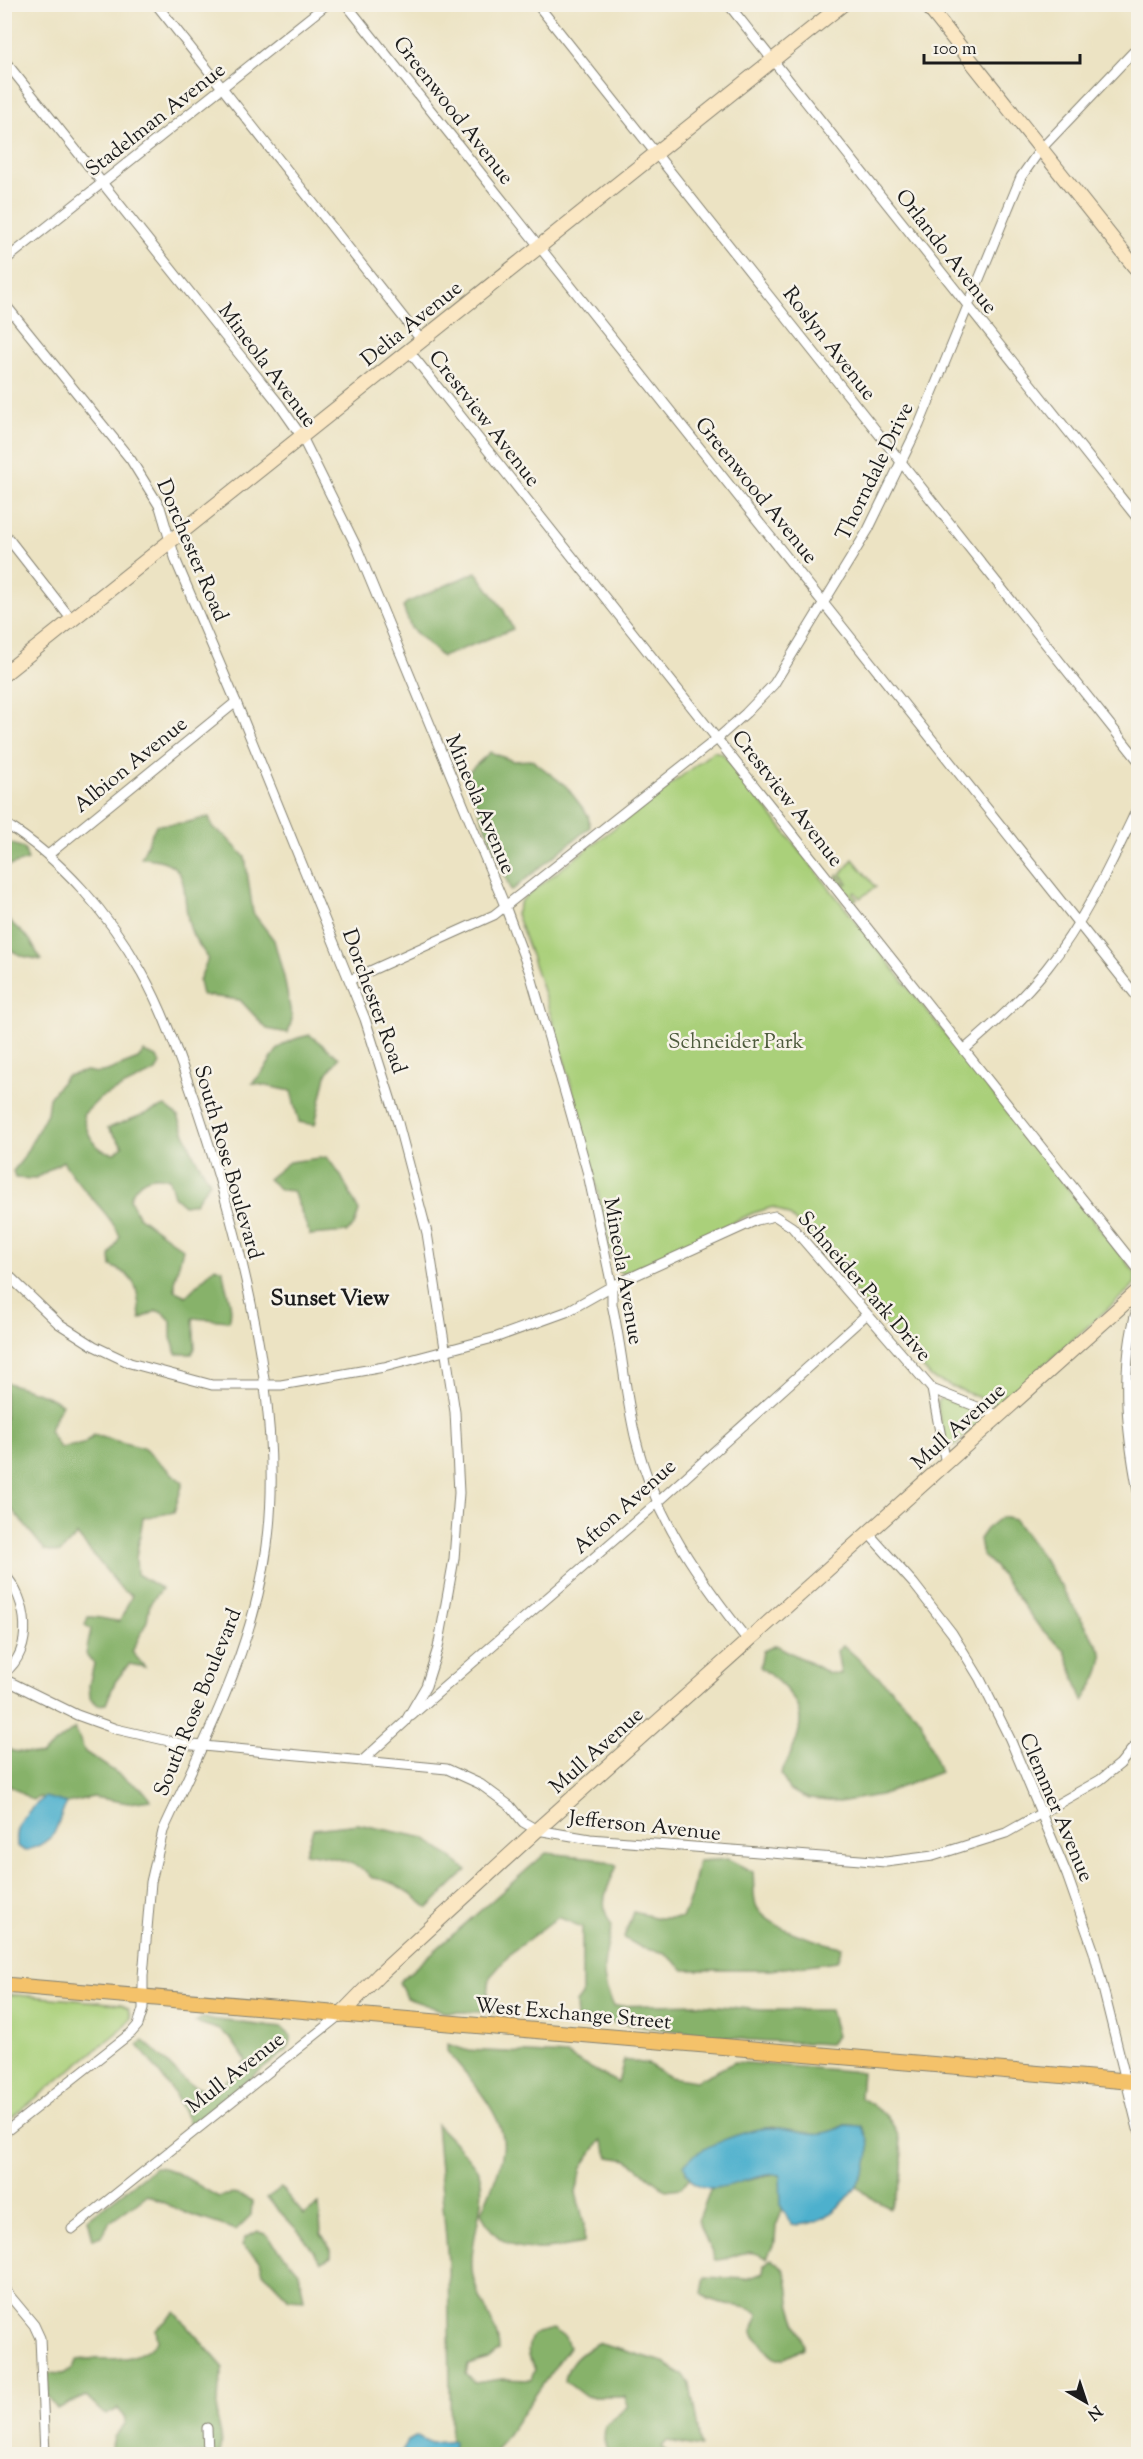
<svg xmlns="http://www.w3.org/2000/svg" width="1143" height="2459" font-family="'Sorts Mill Goudy',serif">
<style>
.green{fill:#aad07a;stroke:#63764b;stroke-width:1.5}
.forest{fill:#87b26a;stroke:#526743;stroke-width:1.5}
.water{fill:#4eb0cd;stroke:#356674;stroke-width:1.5}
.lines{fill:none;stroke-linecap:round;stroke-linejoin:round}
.street-casing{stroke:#848070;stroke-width:11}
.secondary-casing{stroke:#848070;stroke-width:16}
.primary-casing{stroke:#848070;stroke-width:17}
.street{stroke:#fff;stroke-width:9}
.secondary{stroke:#fbe7c3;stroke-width:14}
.primary{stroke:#f4c26a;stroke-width:15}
.labels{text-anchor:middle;stroke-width:5;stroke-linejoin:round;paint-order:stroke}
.street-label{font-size:21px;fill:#1c1c1c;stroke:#f7f3e8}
.park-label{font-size:21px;fill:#4e5b3d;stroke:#f7f3e8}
.neighbourhood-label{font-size:22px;font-weight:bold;fill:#1c1c1c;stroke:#f7f3e8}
</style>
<rect width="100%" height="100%" fill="#f7f3e8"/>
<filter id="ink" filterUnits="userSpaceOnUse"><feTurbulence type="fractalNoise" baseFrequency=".0167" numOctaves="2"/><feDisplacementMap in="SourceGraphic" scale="12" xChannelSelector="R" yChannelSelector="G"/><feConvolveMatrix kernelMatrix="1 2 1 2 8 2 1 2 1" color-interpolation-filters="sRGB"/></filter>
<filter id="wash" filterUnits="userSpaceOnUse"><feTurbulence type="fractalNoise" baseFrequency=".008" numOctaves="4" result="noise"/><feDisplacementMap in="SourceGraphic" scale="24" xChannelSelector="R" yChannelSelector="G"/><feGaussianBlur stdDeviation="1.35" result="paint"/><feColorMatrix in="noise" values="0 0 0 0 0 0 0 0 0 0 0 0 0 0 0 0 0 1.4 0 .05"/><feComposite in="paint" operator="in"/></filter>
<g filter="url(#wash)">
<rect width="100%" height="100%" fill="#ece3c3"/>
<g class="green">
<path d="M714,751L723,754L1135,1273V1283L1130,1289L1002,1402L994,1404L932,1378L871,1311L800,1226L790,1216L773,1207L753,1213L624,1274L615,1269C589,1148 560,1030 516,914L521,901L534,890Z"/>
<path d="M853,859L876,887L860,898L855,892L853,894L857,899L854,901L836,876L838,874L846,884L848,883L841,874Z"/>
<path d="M942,1398L975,1409L983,1418L955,1446C939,1443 940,1415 937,1401Z"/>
<path d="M5,1994L121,2004L128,2009L131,2018L125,2026L5,2123Z"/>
</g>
<g class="forest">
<path d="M476,572L503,609L513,629L442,657L411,628L403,607L406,603Z"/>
<path d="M490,752L513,761L532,760L566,786L588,815L590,827L511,891L465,775Z"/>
<path d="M209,817L213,828L225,836L245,857L253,913L274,940L284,977L292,1019L288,1033L267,1029L240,1000L202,995L199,981L208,958C203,950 196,942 192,933C177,899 200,859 141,858L156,825L184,823Z"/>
<path d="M4,841L24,848L28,860L5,867Z"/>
<path d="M4,916L30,940L41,960L22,956L5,947Z"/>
<path d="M310,1035L339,1058L326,1075L315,1125L299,1122L291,1091L252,1083C281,1058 264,1045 310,1035Z"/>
<path d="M144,1052L157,1057L160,1064L156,1071L100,1098L83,1115C87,1133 94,1152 114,1153L123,1146L108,1128L165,1106L178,1116L193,1154L210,1182L195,1203L184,1205L174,1196L169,1179C151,1173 136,1180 130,1199L138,1216L183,1249L175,1278V1291L186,1296L215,1267L223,1270C224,1288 235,1305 229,1321L193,1318L195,1348L192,1354H177L171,1338V1321L163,1312L156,1311L140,1319C138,1292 139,1277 111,1266L110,1256L120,1236C104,1205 80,1191 63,1161L35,1179L15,1178L13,1171L22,1160L47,1113L49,1098L66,1076L87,1071L97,1073L107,1071L138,1059Z"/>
<path d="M327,1157L341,1176L359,1211L354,1226L347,1232L310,1235L293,1191L281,1190L268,1179L289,1162Z"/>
<path d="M5,1382L45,1395L62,1404L49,1431L60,1448L83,1444L94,1435L143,1448L183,1483L174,1512L143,1518L136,1558L137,1574L162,1589L150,1603L147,1621L132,1652L145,1667L129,1664L115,1682L106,1704L98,1705L90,1698L89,1685L94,1664L86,1654L91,1629L85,1625L88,1617C100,1616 109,1621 120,1621L132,1595L123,1591L77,1535L60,1553L45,1550L5,1501Z"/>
<path d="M1001,1517L1015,1520L1043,1558L1102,1652C1104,1670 1093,1685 1083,1701L1065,1651L1040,1628L995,1567L982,1555L979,1539L986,1529Z"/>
<path d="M776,1645L829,1673L841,1674L837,1651L843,1645L883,1681L921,1720L940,1772L880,1795L839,1802L809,1799L789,1790L781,1773C809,1721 809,1704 760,1667L763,1651Z"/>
<path d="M75,1728L85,1752L144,1791L151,1800L128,1803L93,1797L67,1803L40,1797L32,1800L5,1782L4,1746L12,1751L41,1755Z"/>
<path d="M358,1824L425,1838L467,1870L428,1908C411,1894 395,1880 372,1878C354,1859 330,1857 305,1853L313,1829Z"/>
<path d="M546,1853L596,1858L617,1866C607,1889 597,1903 612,1926C605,1958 597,1975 614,2006L698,2004L761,2010H830L837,2036L830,2044L749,2040L577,2018L576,2003L582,1995V1927L558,1917L513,1951L490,1977L488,1995L506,2012H446L406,1998L399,1982Z"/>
<path d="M728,1859L753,1872C754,1882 753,1896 756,1905C765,1928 819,1942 842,1947L837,1961L770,1970H684L665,1953L642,1948L624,1938L633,1912L659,1918H682L691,1896L698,1861Z"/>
<path d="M202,2018L282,2028L291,2036L287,2050L190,2125L174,2093L138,2045L143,2041C159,2052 178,2077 191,2085C211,2097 235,2076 246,2061L230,2038L220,2030L195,2022Z"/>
<path d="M447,2044L465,2050L567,2055L618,2083L624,2060L648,2064L669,2077L696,2081L735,2062L862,2072L860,2097C869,2103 880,2109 887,2117C908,2141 906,2183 890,2208L874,2200L857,2186C865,2171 872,2140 861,2126L845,2125L823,2135L772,2127L752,2131L704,2149L686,2172L690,2177L681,2188L666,2190L628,2160L609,2157L601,2140L582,2167L576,2193L584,2223V2243C542,2251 500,2259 481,2212C490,2192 500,2172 503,2150C508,2118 466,2074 447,2051Z"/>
<path d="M436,2124C445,2133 478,2165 480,2176C488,2206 465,2248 474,2281C480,2304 499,2327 499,2350L488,2359L468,2365L466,2374L475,2383L502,2379L531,2380L535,2369C527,2356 526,2348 533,2334L553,2329L565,2337L569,2347L494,2454H451L448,2262Z"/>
<path d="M155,2167C173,2166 201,2188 219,2197C233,2192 239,2194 252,2201L251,2215L236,2230L188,2214L147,2195L110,2222L101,2236L93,2239L88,2219Z"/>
<path d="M778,2174L781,2177L782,2211L776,2226L775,2241L767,2258C740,2244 736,2261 715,2260L698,2221L711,2188Z"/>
<path d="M281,2188L304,2215L319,2204L321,2233L331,2250V2257L321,2262L301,2234L267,2198Z"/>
<path d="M258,2231L267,2235L299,2272L304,2300L289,2299L263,2272L260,2261L242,2245L245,2238Z"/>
<path d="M771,2259C792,2269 787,2288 791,2306C794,2318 800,2331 804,2343V2348C780,2361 776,2366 761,2343C758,2339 753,2337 753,2331C752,2326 758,2319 758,2313C745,2303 710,2306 702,2293L705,2277L747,2279L763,2273L764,2265Z"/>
<path d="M175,2312L224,2368L219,2386L217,2418L221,2435L220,2454H110L114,2437L125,2424L126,2418L118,2409L106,2415L86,2396L57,2409L48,2397V2373L63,2374L72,2369L77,2360C109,2355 129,2368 158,2341L156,2330Z"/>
<path d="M597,2343L660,2361L683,2375L690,2384L701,2447L667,2441L662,2447L669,2454H608L604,2440L605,2426L628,2406L625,2397H586L565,2381C566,2363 583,2352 597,2343Z"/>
</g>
<g class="water">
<path d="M45,1797L67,1803C50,1833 64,1837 25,1851L17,1846C14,1823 28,1810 45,1797Z"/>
<path d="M845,2125L861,2126C890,2161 833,2233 791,2224L781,2206L780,2175C750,2170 698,2213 684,2165C696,2147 752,2127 773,2128C805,2128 814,2142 845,2125Z"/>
<path d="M417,2436L431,2443L454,2441L453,2454H400L408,2441Z"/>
</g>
</g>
<g filter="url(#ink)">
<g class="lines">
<defs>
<g id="street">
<path d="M156,4L422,341"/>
<path d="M346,4L1138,998"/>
<path d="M537,4L1138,760"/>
<path d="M728,4L1138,519"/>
<path d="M4,60L279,404L302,437L357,548L505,906L530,973L570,1110L588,1174L612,1286V1304C622,1349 625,1395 636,1440C655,1518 700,1580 749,1642"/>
<path d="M4,261L327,4"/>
<path d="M4,303L131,460L160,507L176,561L236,702L365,1019L398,1123L427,1233L455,1412L459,1493L454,1559L438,1648L426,1686L405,1722L362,1761"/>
<path d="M409,351L1138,1269"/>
<path d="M4,533L72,620"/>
<path d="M4,823C62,859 109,914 142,973C166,1016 182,1065 198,1111C241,1240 285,1411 267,1546C254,1647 205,1740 163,1831L151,1882L143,1976V2009L138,2025L131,2033L4,2133"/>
<path d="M48,855L236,702"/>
<path d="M350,980L494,915L718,738L746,713L774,684L868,530L919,425L1021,177L1040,150L1138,47"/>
<path d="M965,1049C995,1023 1023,998 1047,968C1085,921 1112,861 1138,807"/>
<path d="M4,1271L58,1323L94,1346L130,1363L212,1385H281L384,1367L497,1337L566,1312L612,1286L757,1220L775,1216L792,1227L932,1389L1000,1416"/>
<path d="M1138,1305C1120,1367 1126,1429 1138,1491"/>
<path d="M932,1389L946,1464"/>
<path d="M869,1534L914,1584L952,1633L980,1679L1010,1739L1067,1875L1094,1952L1138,2129"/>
<path d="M4,1574C28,1599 35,1650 4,1673"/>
<path d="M4,1679L77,1715L116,1729L182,1744L447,1769L480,1784L510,1806L523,1822L537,1830L590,1839L886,1862L933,1856L1006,1833L1100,1780L1120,1764L1138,1742"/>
<path d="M411,1716L657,1503L866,1315"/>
<path d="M72,2229L340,2015"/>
<path d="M4,2289L34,2325L40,2338L45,2454"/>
<path d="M207,2428L208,2454"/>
</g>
<g id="secondary">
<path d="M926,4L1138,271"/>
<path d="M4,674L843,4"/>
<path d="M340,2015L379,1975L537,1830L1138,1291"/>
</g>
<path id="primary" d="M4,1985L1138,2082"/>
</defs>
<use href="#street" class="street-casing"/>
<use href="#secondary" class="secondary-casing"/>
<use href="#primary" class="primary-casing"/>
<use href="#street" class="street"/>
<use href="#secondary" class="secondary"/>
<use href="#primary" class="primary"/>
</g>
</g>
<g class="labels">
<g class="street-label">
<text transform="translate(454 110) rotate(52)" y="7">Greenwood Avenue</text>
<text transform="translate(155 119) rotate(-38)" y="7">Stadelman Avenue</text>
<text transform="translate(947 251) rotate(52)" y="7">Orlando Avenue</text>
<text transform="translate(411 323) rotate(-39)" y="7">Delia Avenue</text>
<text transform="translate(830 343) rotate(52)" y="7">Roslyn Avenue</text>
<text transform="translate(268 365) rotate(53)" y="7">Mineola Avenue</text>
<text transform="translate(485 418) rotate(52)" y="7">Crestview Avenue</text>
<text transform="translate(874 471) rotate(-64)" y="7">Thorndale Drive</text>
<text transform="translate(757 490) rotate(51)" y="7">Greenwood Avenue</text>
<text transform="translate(193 550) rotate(67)" y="7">Dorchester Road</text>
<text transform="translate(130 764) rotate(-39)" y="7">Albion Avenue</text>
<text transform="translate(788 798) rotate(52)" y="7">Crestview Avenue</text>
<text transform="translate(481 804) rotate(67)" y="7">Mineola Avenue</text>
<text transform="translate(375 1001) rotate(70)" y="7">Dorchester Road</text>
<text transform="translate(229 1162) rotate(74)" y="7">South Rose Boulevard</text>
<text transform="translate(624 1271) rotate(80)" y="7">Mineola Avenue</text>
<text transform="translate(865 1286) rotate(49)" y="7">Schneider Park Drive</text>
<text transform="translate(958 1426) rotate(-42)" y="7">Mull Avenue</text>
<text transform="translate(624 1506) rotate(-42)" y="7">Afton Avenue</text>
<text transform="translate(197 1702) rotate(-68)" y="7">South Rose Boulevard</text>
<text transform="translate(596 1750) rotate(-42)" y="7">Mull Avenue</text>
<text transform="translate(1057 1807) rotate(67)" y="7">Clemmer Avenue</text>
<text transform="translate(645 1825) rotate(6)" y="7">Jefferson Avenue</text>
<text transform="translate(573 2013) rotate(5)" y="7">West Exchange Street</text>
<text transform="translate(235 2072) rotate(-38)" y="7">Mull Avenue</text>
</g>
<g class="park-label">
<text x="736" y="1048">Schneider Park</text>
</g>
<g class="neighbourhood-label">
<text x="330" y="1305">Sunset View</text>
</g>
</g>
<rect width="1143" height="2459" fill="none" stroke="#f7f3e8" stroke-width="24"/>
<g transform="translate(1086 2402) rotate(141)" stroke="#f7f3e8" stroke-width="4.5" paint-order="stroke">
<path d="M0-4.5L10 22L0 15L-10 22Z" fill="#1c1c1c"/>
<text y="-9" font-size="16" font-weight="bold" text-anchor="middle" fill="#1c1c1c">N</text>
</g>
<path d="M924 54v9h156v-9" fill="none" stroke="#1c1c1c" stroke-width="3"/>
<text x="933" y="54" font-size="18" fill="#1c1c1c" stroke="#f7f3e8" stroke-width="4.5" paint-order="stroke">100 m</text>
</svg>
